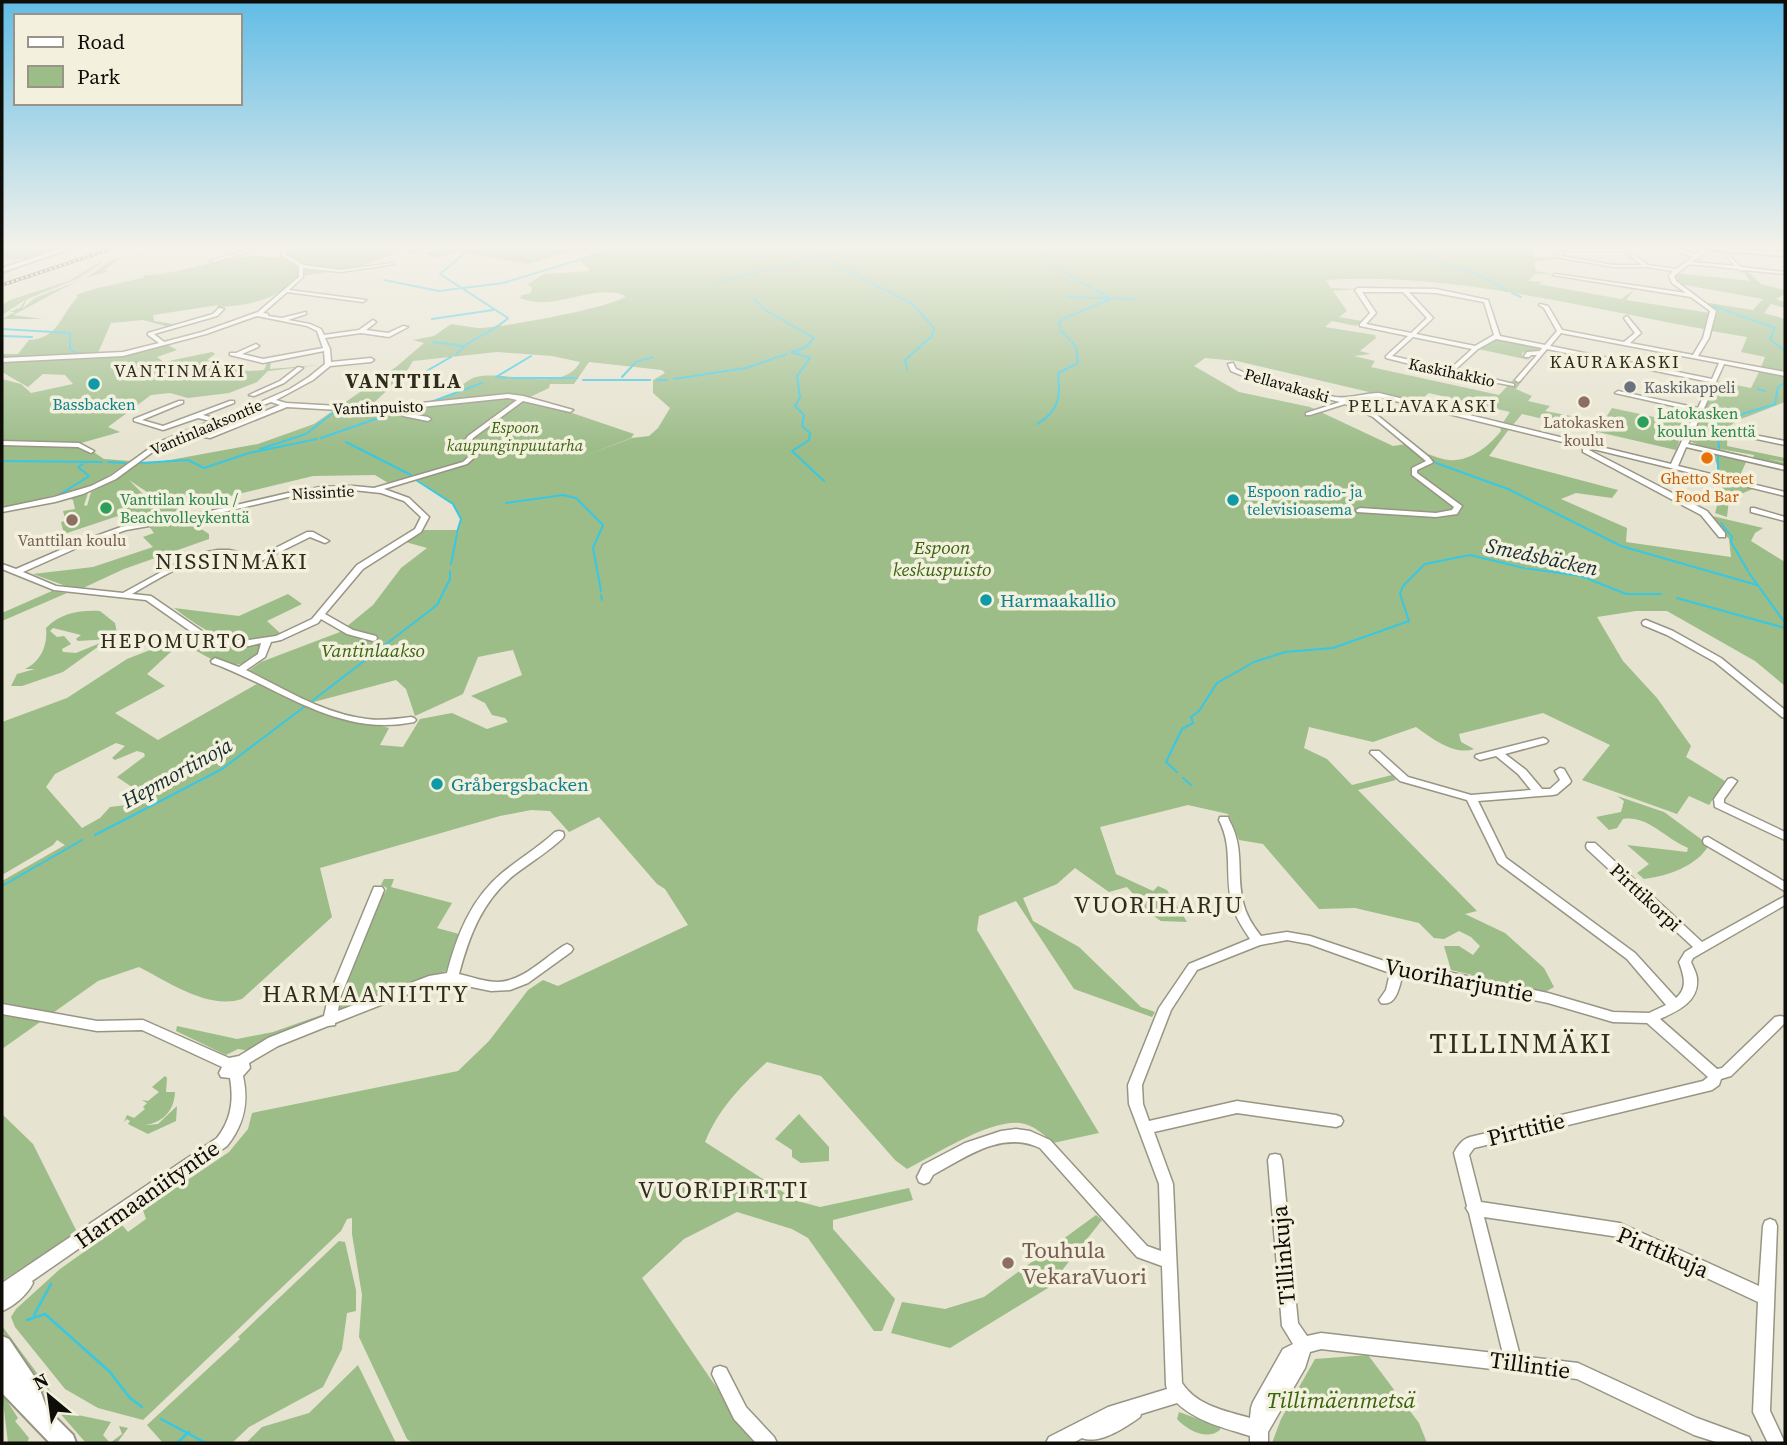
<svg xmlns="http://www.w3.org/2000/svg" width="1787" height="1445" font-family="'Source Serif 4',serif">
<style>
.green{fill:#9cbc88;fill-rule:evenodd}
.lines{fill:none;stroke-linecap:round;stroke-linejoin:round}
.stream-far1{stroke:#38c8e4;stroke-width:2}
.stream{stroke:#38c8e4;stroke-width:2.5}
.minor-casing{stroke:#989584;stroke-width:3}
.major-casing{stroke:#989584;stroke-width:4}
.minor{fill:#fff;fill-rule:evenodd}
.major{fill:#fff;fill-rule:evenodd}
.rail-casing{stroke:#403e36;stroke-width:3.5}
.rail{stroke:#f3f0dd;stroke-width:2;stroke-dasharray:2.5;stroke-linecap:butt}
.culture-dot{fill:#0f9aa8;stroke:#f3f0dd;stroke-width:2.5}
.worship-dot{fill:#6b7280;stroke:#f3f0dd;stroke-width:2.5}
.education-dot{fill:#8d6e63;stroke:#f3f0dd;stroke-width:2.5}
.leisure-dot{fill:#2e9e5b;stroke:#f3f0dd;stroke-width:2.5}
.food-dot{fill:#e8710a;stroke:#f3f0dd;stroke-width:2.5}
.labels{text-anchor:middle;stroke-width:7;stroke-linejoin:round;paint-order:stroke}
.far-street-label{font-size:16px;fill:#0f0d08;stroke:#f3f0dd}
.far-worship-label{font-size:16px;fill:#5b616d;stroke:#f3f0dd;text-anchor:start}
.far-culture-label{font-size:16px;fill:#0d838f;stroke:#f3f0dd}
.far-leisure-label{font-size:16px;fill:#27864d;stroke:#f3f0dd;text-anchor:start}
.far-education-label{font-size:16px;fill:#785e54;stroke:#f3f0dd}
.far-park-label{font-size:16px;font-style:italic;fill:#38640e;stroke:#f3f0dd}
.far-food-label{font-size:16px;fill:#c56008;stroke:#f3f0dd}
.far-neighbourhood-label{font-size:18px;letter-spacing:2px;fill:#2f2c1e;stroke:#f3f0dd}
.park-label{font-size:19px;font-style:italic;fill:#38640e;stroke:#f3f0dd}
.culture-label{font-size:19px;fill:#0d838f;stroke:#f3f0dd;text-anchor:start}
.street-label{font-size:19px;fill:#0f0d08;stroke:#f3f0dd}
.far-district-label{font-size:21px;font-weight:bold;letter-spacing:2px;fill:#2f2c1e;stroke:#f3f0dd}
.water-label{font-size:21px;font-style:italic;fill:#162d32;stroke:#f3f0dd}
.neighbourhood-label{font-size:21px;letter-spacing:2px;fill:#2f2c1e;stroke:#f3f0dd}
.quarter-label{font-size:23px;letter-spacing:2px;fill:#2f2c1e;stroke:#f3f0dd}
.near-street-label{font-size:23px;fill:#0f0d08;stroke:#f3f0dd}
.near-education-label{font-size:23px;fill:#785e54;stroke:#f3f0dd;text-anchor:start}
.near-park-label{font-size:23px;font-style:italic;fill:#38640e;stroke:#f3f0dd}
.near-neighbourhood-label{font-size:24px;letter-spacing:2px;fill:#2f2c1e;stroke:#f3f0dd}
.near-quarter-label{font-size:28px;letter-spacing:2px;fill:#2f2c1e;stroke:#f3f0dd}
</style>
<rect width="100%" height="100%" fill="#e6e3d0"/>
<g class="green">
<path d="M2,247H44L57,251L28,259L2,260Z"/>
<path d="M158,247L104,261L79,278L27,299L22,309L35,298L86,278L110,261L172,247L118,260L106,269L108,272C73,279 44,300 13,315L43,319H2L15,312H10L21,307L25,300L2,315V305L10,300L69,281L100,262Z"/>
<path d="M289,247H399L402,249C367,268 342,270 304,276V265L287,256Z"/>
<path d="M445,247H1532L1534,257L1562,258L1534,262L1536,271L1552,274H1535L1528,281L1544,282L1538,284L1621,299L1634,290L1626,300L1710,313L1704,329C1582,307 1450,272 1326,280L1331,288L1358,289L1333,291L1347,311L1339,317L1362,321L1356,326L1332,321L1325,327L1375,335L1376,338L1360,351L1371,354L1354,356L1375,361L1371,367L1499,395L1513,380L1522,381L1516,389L1532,396L1528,401L1550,406L1545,411L1603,422L1612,408L1682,423L1675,437L1680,439L1676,450L1598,432L1589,445L1583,443L1591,430L1522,414L1512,426L1502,424L1510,412L1429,393L1416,403L1237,361L1205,358L1194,366L1239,392L1310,407L1393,446L1406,444L1416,453C1430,452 1437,459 1449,460C1470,462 1489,446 1501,431L1500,426L1510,428L1489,456L1618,490L1612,498L1576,493L1561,499L1627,528L1626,542L1731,557L1729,539L1708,515L1763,528L1755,533L1751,541L1785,562V686L1755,661L1667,611H1636L1597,617L1623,661L1657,698L1691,746L1686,757L1725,781L1709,805L1689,796L1677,814L1582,780L1610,745L1543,713L1459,734L1461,742L1474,749C1455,756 1431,738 1416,727L1373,742L1309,727L1304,748L1327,759L1352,785L1392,775L1396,780L1358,790L1477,911L1465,914L1505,933L1544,968L1554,987L1545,992L1451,970L1444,946H1459L1473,955L1480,946L1471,937L1459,931L1444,939L1434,938L1419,923L1355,908L1319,909L1263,844L1239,840L1228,814L1188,805L1100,827L1116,874L1153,891L1158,886L1167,890L1187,922L1161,921L1141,908L1143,905L1127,887L1109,892L1075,868L1057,884L1023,898L1033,921L1079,947L1141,1007L1155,1012L1152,1017L1074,989L1016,901L979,916L977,930L1099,1133L1053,1143C1043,1134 1034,1125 1020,1123C988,1120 937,1154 907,1169L895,1160L821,1076L767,1062C741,1086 719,1108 705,1142L797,1201L820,1207L909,1188L913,1200L833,1220V1229L895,1299L882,1331H874L808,1238L792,1229L737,1212L684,1239L642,1278L712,1381L760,1443H413L407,1439L359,1337L362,1295L352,1234V1218L347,1219L341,1231L143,1420L98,1408L65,1389L15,1327L11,1317L16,1309L60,1269L122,1225L128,1232L146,1219L143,1210L229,1152L248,1129L252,1113L458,1071L489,1041L528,990L543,980L558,986L688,925L665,889L657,884L599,817L569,832L550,811L531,810L500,816L320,868L332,917L242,999C209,1010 168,982 139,967L98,981L2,1049V881L65,845L57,840L53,845L2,875V722L67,698L127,659L168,643L176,647L147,674L165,686L115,713L158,740L257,684L310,708L389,728L380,745L403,747L420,719L452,713L487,729L508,722L505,718L492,715L485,703L471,696L522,675L513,650L478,657L463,694L415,716L406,689L396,680L310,703L247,672L261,662L340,632L373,605L401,568L427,548L402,541L419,530H458L461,519L453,504L416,479L393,486L375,475L313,476L188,506V508H178L186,516L132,525L123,509L156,498L129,480L148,499L129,505L122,502L127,507L117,510L118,516L64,534L61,522L66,521L63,511L75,509L73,500L68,498L88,493L84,505L87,506L91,492L117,479L139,463L159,462L258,444L314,424L396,367L424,343L413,340L434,336L451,324C459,325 469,327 478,328C500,328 611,308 626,296C592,282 555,313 520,298L522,295L531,293L532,287L527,285L543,274L590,271L579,259L606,249L564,253L528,264L460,252L438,258L424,253ZM497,352L552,356L580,362C562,395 506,369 476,377C471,378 465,383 461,386V389C443,404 391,413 367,409L405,374L413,361ZM589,362L662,370L665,373L653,380V393L670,408L658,428L649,436L632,438L574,460L631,438L634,434L528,398L549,388L550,384H574ZM116,743L125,746L112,758L115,760L137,751L144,753L145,756L117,777L132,787L139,798L127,805L110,807L100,818L82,828L46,787L55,774Z"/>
<path d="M281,255L298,266L299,277C277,300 247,306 217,307L218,305L153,315L154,321L173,324L166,326L143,320L111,323L97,355L2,358V354H18L29,340C59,339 61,313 78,297L76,295C101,285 121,284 145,277L141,275C186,276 229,249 275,258Z"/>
<path d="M1742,270L1747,271L1761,284L1785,290V294L1776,299L1785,302V308L1771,304L1764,313L1785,319V373L1761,367L1765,357L1741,352L1747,337L1711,331L1716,314L1703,302L1753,310L1763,299L1679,284L1673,276L1674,273L1750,281Z"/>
<path d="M1496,338L1536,346L1540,350L1522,353V356L1530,360L1478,349Z"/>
<path d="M168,345L177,350L157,357L164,362L212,352L215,354L207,360L248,371L264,370L268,361H271L270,369L320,365L268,371L257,382L229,393L188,398L170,393L151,395L108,427L120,432L74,445L86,447L104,459L130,461L95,485L2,509V379L21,384L31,393L73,384L65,375L43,374L28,387L2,372V360L101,358Z"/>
<path d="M1760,370L1785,376V402L1736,421L1728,428L1727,446L1785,458V462L1768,459L1785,463V467L1752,460L1754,455L1715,448L1748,456L1746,458L1689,443L1697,444L1688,441L1707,402L1714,397L1711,392L1716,381L1751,388Z"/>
<path d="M1702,450L1747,460L1737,482L1721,478L1715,459Z"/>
<path d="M1724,481L1755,488L1729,499L1727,517L1715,513Z"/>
<path d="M186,519L209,534V539L124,569L83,588L66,586L33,574L93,567L153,547L143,537L154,533L148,525Z"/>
<path d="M52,591L67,593L2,621V613Z"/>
<path d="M288,594L302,604L267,621L281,634C232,647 213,638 174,608L239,616Z"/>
<path d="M100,611L115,623L117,633L63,672L22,686H11L17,674L35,669H25C40,662 48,646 46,628C61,613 79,610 100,611ZM53,628L81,635L76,639L78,641L110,639L76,653L63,652L62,649L71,644L64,636L57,637L50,631Z"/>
<path d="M189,629L211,642L263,644L262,652C231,677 217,661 185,645L182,640Z"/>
<path d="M1617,796L1664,812L1709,845C1697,866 1668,876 1644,879L1637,873L1649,864L1627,845L1687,852L1688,848C1664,838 1648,815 1623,819L1617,828L1609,830L1596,817L1621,812L1624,801Z"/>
<path d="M384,879H394L391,887L452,903L437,928L459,934L446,971L339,1013L335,1010L380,894L385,893L387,888L381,885Z"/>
<path d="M327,1013V1015L251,1051L238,1049L226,1055L176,1031L177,1026L237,1039L273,1032Z"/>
<path d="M165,1076L167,1078L166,1092H175C174,1116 157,1125 137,1126L158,1124L177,1106L176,1121L148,1134L128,1124L130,1121L127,1119L124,1122L127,1115L134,1118L145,1109L143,1107L147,1103L142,1100L148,1101L159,1092L152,1087Z"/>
<path d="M2,1114L33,1144L77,1232L2,1281Z"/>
<path d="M799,1114L829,1147V1161L801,1163L792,1157V1150L775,1139Z"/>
<path d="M1096,1215L1102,1220L1048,1288L950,1348L891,1333L902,1302L945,1309L984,1297Z"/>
<path d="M339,1241L345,1242L356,1290V1311L347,1313L342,1349L323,1387L249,1427L232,1443H163L147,1425L240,1339L238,1337Z"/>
<path d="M2,1326L57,1400L73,1414L111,1422L103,1435L110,1443L122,1434L119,1426L128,1428L117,1443H86L51,1403L2,1331Z"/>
<path d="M1368,1355L1419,1423L1427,1443H1272L1281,1419L1315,1359Z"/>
<path d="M358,1365L396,1443H246L262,1427L309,1413Z"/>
<path d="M2,1393L18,1418L15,1421L29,1438L27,1443H8Z"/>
<path d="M1179,1412L1220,1427V1430C1207,1441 1187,1430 1177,1419Z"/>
</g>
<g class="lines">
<g class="stream-far1">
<path d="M1031,247L1043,256L1045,262L1110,298"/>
<path d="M1416,247L1419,254C1450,268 1481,270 1506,291"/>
<path d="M409,253L430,247"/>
<path d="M822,258L837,265"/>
<path d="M839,266L911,303L934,328L932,336L905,360L907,369"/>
<path d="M384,280L439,291L503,283L612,250"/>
<path d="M717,282L864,247"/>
<path d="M1512,293L1521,297"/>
<path d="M1067,297L1136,299"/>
<path d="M754,299L765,310L814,338L806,347L792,352"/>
<path d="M1713,306L1775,328L1770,339L1785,351"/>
<path d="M432,319L493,310"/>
<path d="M2,329L70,333V349L78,354"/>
<path d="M1060,329L1059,322L1065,318L1110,299"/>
<path d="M1061,331L1065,335"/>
<path d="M2,336L32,337"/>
<path d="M1067,336L1070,340"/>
<path d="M433,342L463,346"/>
<path d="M1072,342L1075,346"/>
<path d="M791,352L810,358L797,376L800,397L795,406L804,415L802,426L810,433L809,440L792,451L824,481"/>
<path d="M456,355C467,339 493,333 508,318L440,274L465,253"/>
<path d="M451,357L423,373L460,390"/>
<path d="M496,377L531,356"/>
<path d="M499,377L507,378"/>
<path d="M622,377L636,362L653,357"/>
<path d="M511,378H577"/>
<path d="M674,379L746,368L787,354"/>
<path d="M583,380H650"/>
<path d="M657,380H667"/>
<path d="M1758,389L1765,391"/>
<path d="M431,402L482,383"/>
<path d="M1037,424C1059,411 1061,397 1058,373L1078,363L1076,347"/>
<path d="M321,438L387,415"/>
<path d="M346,442L411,475"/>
<path d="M1719,448L1717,422L1775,404L1778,387L1785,383"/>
<path d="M260,449L306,434L333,413"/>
<path d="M1718,454V476"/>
<path d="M1429,458L1434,461"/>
<path d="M2,461L102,462"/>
<path d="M108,462L125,463"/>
<path d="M141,463L188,460L204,468L249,453L317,439"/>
<path d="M1436,463L1508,489L1621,546L1757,585"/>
<path d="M416,480L453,504L461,519L457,532"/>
<path d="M59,495L89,476L78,467L83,464"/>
<path d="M506,503L563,495L576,498L603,525L593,548L601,591"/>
<path d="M1721,523L1732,537L1731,542L1748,571"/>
<path d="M451,564L457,534"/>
<path d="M1749,573L1785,623"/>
<path d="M601,595L602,600"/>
<path d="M1677,598L1785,628"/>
<path d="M312,701L437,605L450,579V571"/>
<path d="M1177,772L1166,762L1182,729L1193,723L1191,717L1199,711L1217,683L1254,662L1285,652L1333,648L1409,621L1400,594L1403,586L1425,564L1470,555L1524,568L1581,576L1626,594H1661"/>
<path d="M1183,778L1191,785"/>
<path d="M95,835L222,769L304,707"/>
<path d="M2,886L82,840"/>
</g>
<g class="stream">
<path d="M34,1315L51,1284"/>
<path d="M27,1320L45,1314L110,1372L130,1398L142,1407"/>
<path d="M161,1419L206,1443"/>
<path d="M177,1443L189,1432"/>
</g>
<defs>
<g id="minor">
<path d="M257,247H264L214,262L210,261Z"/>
<path d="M283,247L287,248L286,255L303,265L340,270L393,263L395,264L340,272L303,268V277L289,290L366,300L363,302L287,292L263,313L268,314V316L282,318L306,312V314L288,320L310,324L321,329L324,335L359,330L373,320L376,322L375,323L366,330L388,333L403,326L408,327L389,337L361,333L325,338L330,349L331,362L371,358L374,360L371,362L330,366L313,380L276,400L286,403L373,408L508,394L523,396L573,410L570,412L523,401L473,438L471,442L482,451L467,464L384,489L409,498L429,517L421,532L363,569L325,614L353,630L376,636L377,638L376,640L373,641L347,634L321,619L318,623L281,640L271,642L265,657L246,670C284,689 324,714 367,719C382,721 396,719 411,717L414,718L416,720L414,722C338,738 279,687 212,663L211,661L215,658L239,667L258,654L261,643L249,646H224L203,640L146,600L54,590L2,569V564L16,569L74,544L121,527L206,512L288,493L321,487L353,486L374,488L463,462L475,451L464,442L468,436L517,400L508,398L373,412L287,407L210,438L188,434L170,441L154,451L116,479L83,494L55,502L2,512V508L54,497L91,486L111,476L157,443L211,421L198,418L163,430L134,421V419L179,401H183V403L142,420L163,426L230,401H234V403L203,415L217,419L249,407L290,389L309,377L325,364L324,351L263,363L230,355V353H236L256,344L259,346L258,347L242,354L263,359L323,348L317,331L307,326L257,316L206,334L123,356L2,362V358L123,352L159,343L148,335V333L213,314L219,308L224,309L217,316L154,334L164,342L202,332L258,312L299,277V266L282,256ZM271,402L280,405L207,435L194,432ZM353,490L381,493L404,501L421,517L415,529L357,565L312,619L276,636L249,640H224L209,636L151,596L132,594C154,581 203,551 228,554C237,556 244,563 253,565L310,537L325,543L329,541L313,532H307L252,560L238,552L229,550H218L202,553L174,565L123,593L56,586L23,572L79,547L126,530L206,516L288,497L321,492Z"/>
<path d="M1667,247H1674L1696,254L1703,247H1708L1700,256L1701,258H1697L1692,262L1735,266L1725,255L1727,254L1741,267L1785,272V274L1743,270L1741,271L1738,269L1689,264L1674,276L1676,281L1716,311L1709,338L1698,356L1785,372V376L1724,364L1688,444L1785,466V470L1686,447L1678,466L1785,492V496L1589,448V450L1707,511L1725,533V537H1719L1701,515L1583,452V447L1379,397H1368L1348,401L1377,415L1429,457L1433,462L1432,463L1417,470V473L1462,506L1457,514L1436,517L1357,512L1356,510L1360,508L1436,513L1452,510L1454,507L1412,475V468L1426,461L1373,417L1345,404L1310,415H1306V413L1340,402L1260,383L1231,371L1228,364L1233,363L1236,369L1264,381L1335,397C1350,399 1364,393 1379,393L1671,464L1696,411L1615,393L1618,391L1698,408L1710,382L1547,349L1520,381L1518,382L1515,380L1537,355H1531L1529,357H1525L1524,356L1527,352L1540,351L1542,348L1496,339L1478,349L1455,370L1514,384V386L1450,374L1386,358V356L1408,336L1360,326V324L1370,313L1355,290L1358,288L1436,289L1488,300L1500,336L1545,345L1557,331L1544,308L1539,305L1540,304L1548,306L1562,330L1624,342L1635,333L1624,318L1627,316L1641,333L1630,343L1693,355L1703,338L1710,311L1691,297L1553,275L1555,274L1686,293L1672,283L1669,276L1673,271L1647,267H1613L1556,257L1563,251L1565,252L1561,256L1613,265H1642L1623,251H1568L1566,250L1568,249H1624L1648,265L1676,269L1693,257ZM1362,292H1403L1427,318L1411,333L1366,324L1376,313ZM1409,292L1436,293L1484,302L1494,335L1475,346L1416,334L1433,318ZM1561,333L1719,363L1712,379L1550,346ZM1413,337L1472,349L1450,369L1392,356Z"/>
<path d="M1765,247H1771L1782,254L1778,255Z"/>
<path d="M298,367L303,368L284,383L254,396L249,395L280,381Z"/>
<path d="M405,413L428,417L431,419L428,421L403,416V414Z"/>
<path d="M1754,435L1785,441V445L1752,438L1751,437Z"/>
<path d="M2,441L79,443L94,451L91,453L78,447L2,445Z"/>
<path d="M1751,508H1754L1785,517V521L1751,512Z"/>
<path d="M1646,620L1673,631L1721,658L1785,710V718L1782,717L1715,662L1667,635L1643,625L1642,623L1643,621Z"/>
<path d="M1543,738L1546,739L1548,741L1546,743L1505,754L1526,770L1542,789H1550L1560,780L1555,771L1560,768L1564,769L1571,781L1570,783L1557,794L1553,795L1478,801L1506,858L1635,953L1676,998C1688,988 1684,976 1679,962L1685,952L1693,947L1587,849L1586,846L1587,843H1595L1702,942L1785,896V905L1693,958L1691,962C1693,967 1697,974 1697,979C1699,1002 1677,1011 1660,1019L1717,1069L1722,1068L1775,1017L1780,1016L1785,1017V1023L1731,1076L1721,1079L1719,1085L1712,1090L1474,1148L1469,1155L1481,1202L1620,1223L1759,1286L1763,1226L1765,1221L1770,1219L1775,1221L1777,1226L1770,1411L1785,1443H1768L1753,1412L1758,1302L1619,1237L1484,1217L1520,1356L1578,1363L1697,1418L1749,1437L1752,1443H1719L1694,1435L1577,1379L1321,1349L1310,1352L1305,1368L1268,1432V1443H1250V1436C1225,1428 1197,1422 1177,1403L1141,1414L1140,1417C1126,1427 1100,1445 1082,1438L1073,1443H1046L1049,1437L1108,1407L1167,1389L1166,1385L1162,1266L1137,1257L1040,1148C1002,1130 966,1157 933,1175L929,1182L924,1184L919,1182L917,1177L923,1165L965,1143L1001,1131L1016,1129L1030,1131L1050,1140L1147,1246L1161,1251L1159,1184L1129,1104L1128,1085L1159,1008L1189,964L1250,939C1242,927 1234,915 1231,900C1225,872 1233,847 1219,820L1220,817H1228L1229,820C1245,848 1236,873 1243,902C1246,915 1253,926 1261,936L1287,932L1310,936L1408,969L1443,971L1548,993L1613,1012L1649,1013L1666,1005L1627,959L1498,863L1467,800L1400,781L1370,753L1371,751H1379L1408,777L1471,795L1531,790L1518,774L1496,756L1480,760L1475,757L1476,755ZM1287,940L1309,944L1390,973L1386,990L1379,1000L1381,1003C1396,1007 1399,988 1402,977L1408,979L1443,981L1548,1003L1613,1022L1647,1023L1708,1077L1703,1081L1470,1137C1463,1139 1457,1146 1454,1153L1467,1206L1466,1208L1469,1213L1503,1354L1321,1333L1307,1336L1298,1323L1282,1160L1280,1155L1275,1154L1270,1155L1268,1160L1282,1326L1293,1344L1283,1349L1253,1402L1251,1408L1250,1418C1226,1411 1197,1406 1182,1383L1173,1184L1154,1132L1237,1113L1336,1127L1341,1125L1343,1121L1341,1117L1336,1115L1237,1101L1149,1121L1143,1104L1142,1085L1171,1010L1197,970L1260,945Z"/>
<path d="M1732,778L1737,781L1724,799V803L1785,832V840L1715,807L1714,799L1728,779Z"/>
<path d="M559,831L563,832L564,835L563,838C548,852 531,862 514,875C482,901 469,936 459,974C472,977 485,982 498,982C523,981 543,959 563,946L567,944L571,946L573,949L571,952L528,983L510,990L491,991L452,983L434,984L335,1023V1025L328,1026L278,1046L249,1063L250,1068L243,1076C249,1103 244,1125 227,1146L32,1281L33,1283C28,1294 13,1307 2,1311V1283L217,1138C231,1120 234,1101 230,1078L221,1077L219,1073L222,1067L142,1030L97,1031L2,1014V1004L97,1021L143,1020L229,1058L239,1056L268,1038L324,1016L328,998L374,887H382L384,890L340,998L338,1011L429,976L447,973C457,935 471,899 502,873C519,859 539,847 555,832Z"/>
<path d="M1708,837L1785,882V891L1704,844L1703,841L1704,838Z"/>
<path d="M720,1366L726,1368L746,1407L774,1437L777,1443H756L734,1419L712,1374L714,1368Z"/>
</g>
<g id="major">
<path d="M66,247H75L2,272V268Z"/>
<path d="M1702,247L1785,252V256L1705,249Z"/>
<path d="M2,1336L9,1339L36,1379L47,1409L73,1435L76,1443H50L2,1393Z"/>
</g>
</defs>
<use href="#minor" class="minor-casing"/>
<use href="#major" class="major-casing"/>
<use href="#minor" class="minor"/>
<use href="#major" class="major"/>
<defs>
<path id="rail" d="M2,285L117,247"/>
</defs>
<use href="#rail" class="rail-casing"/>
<use href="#rail" class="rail"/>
</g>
<linearGradient id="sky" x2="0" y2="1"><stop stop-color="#61bce6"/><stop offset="0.55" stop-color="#f4f2ea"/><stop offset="1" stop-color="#f4f2ea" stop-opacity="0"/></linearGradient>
<rect width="1787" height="449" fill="url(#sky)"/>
<g class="culture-dot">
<circle cx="94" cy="384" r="7"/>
<circle cx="1233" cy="500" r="7"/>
<circle cx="986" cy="600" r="7"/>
<circle cx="437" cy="784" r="7"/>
</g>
<circle class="worship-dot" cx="1630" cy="387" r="7"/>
<g class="education-dot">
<circle cx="1584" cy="402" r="7"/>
<circle cx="72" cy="520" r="7"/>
<circle cx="1008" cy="1263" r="7"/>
</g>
<g class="leisure-dot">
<circle cx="1643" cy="422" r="7"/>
<circle cx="106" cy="508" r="7"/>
</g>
<circle class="food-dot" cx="1707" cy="458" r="7"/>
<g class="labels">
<g class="far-street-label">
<text transform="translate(1452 372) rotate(12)" y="6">Kaskihakkio</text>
<text transform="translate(1287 385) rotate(16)" y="6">Pellavakaski</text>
<text transform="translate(378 407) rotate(-2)" y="6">Vantinpuisto</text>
<text transform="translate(206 427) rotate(-23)" y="6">Vantinlaaksontie</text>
<text transform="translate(323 492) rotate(-3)" y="6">Nissintie</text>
</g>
<g class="far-worship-label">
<text x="1644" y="393">Kaskikappeli</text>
</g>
<g class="far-culture-label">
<text x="94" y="410">Bassbacken</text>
<text x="1247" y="497" text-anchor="start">Espoon radio- ja<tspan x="1247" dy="18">televisioasema</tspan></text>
</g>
<g class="far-leisure-label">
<text x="1657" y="419">Latokasken<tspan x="1657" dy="18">koulun kenttä</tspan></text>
<text x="120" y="505">Vanttilan koulu /<tspan x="120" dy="18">Beachvolleykenttä</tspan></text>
</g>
<g class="far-education-label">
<text x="1584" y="428">Latokasken<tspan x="1584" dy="18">koulu</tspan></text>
<text x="72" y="546">Vanttilan koulu</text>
</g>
<g class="far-park-label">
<text x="515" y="433">Espoon<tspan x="515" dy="18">kaupunginpuutarha</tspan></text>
</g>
<g class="far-food-label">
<text x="1707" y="484">Ghetto Street<tspan x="1707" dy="18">Food Bar</tspan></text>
</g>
<g class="far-neighbourhood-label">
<text x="1615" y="368">KAURAKASKI</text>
<text x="180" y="377">VANTINMÄKI</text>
<text x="1423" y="412">PELLAVAKASKI</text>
</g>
<g class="park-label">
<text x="942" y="554">Espoon<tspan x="942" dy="22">keskuspuisto</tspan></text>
<text x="373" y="657">Vantinlaakso</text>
</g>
<g class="culture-label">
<text x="1000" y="607">Harmaakallio</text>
<text x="451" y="791">Gråbergsbacken</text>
</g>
<g class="street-label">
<text transform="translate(1646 897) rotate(43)" y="7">Pirttikorpi</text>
</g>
<g class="far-district-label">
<text x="404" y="388">VANTTILA</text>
</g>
<g class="water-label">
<text transform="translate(1542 557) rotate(12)" y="7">Smedsbäcken</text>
<text transform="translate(177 773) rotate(-29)" y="7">Hepmortinoja</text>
</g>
<g class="neighbourhood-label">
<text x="174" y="648">HEPOMURTO</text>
</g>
<g class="quarter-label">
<text x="232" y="569">NISSINMÄKI</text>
</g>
<g class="near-street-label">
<text transform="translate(1459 980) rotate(11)" y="8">Vuoriharjuntie</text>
<text transform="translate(1526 1129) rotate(-14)" y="8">Pirttitie</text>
<text transform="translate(147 1194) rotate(-35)" y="8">Harmaaniityntie</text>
<text transform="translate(1663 1252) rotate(23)" y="8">Pirttikuja</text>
<text transform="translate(1283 1255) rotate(-95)" y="8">Tillinkuja</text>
<text transform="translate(1530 1365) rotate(8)" y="8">Tillintie</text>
</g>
<g class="near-education-label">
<text x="1022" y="1258">Touhula<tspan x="1022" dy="26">VekaraVuori</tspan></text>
</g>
<g class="near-park-label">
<text x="1341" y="1408">Tillimäenmetsä</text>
</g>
<g class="near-neighbourhood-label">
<text x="1159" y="913">VUORIHARJU</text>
<text x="366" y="1002">HARMAANIITTY</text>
<text x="724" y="1198">VUORIPIRTTI</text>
</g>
<g class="near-quarter-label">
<text x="1521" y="1053">TILLINMÄKI</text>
</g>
</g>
<rect width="1787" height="1445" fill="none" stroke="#0f0d08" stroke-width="7"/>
<rect x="14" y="14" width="228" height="91" fill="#f3f0dd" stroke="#989588" stroke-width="2"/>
<rect x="28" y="37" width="35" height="10" fill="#ffffff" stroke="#989588" stroke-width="2"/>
<text x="77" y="49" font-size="21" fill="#0f0d08">Road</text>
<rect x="28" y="66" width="35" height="21" fill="#9cbc88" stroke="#989588" stroke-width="2"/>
<text x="77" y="84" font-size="21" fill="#0f0d08">Park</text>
<g transform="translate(49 1396) rotate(331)" stroke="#f3f0dd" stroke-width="5" paint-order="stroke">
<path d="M0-5L12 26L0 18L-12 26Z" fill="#0f0d08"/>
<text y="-10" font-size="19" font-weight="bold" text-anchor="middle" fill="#0f0d08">N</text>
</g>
</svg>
